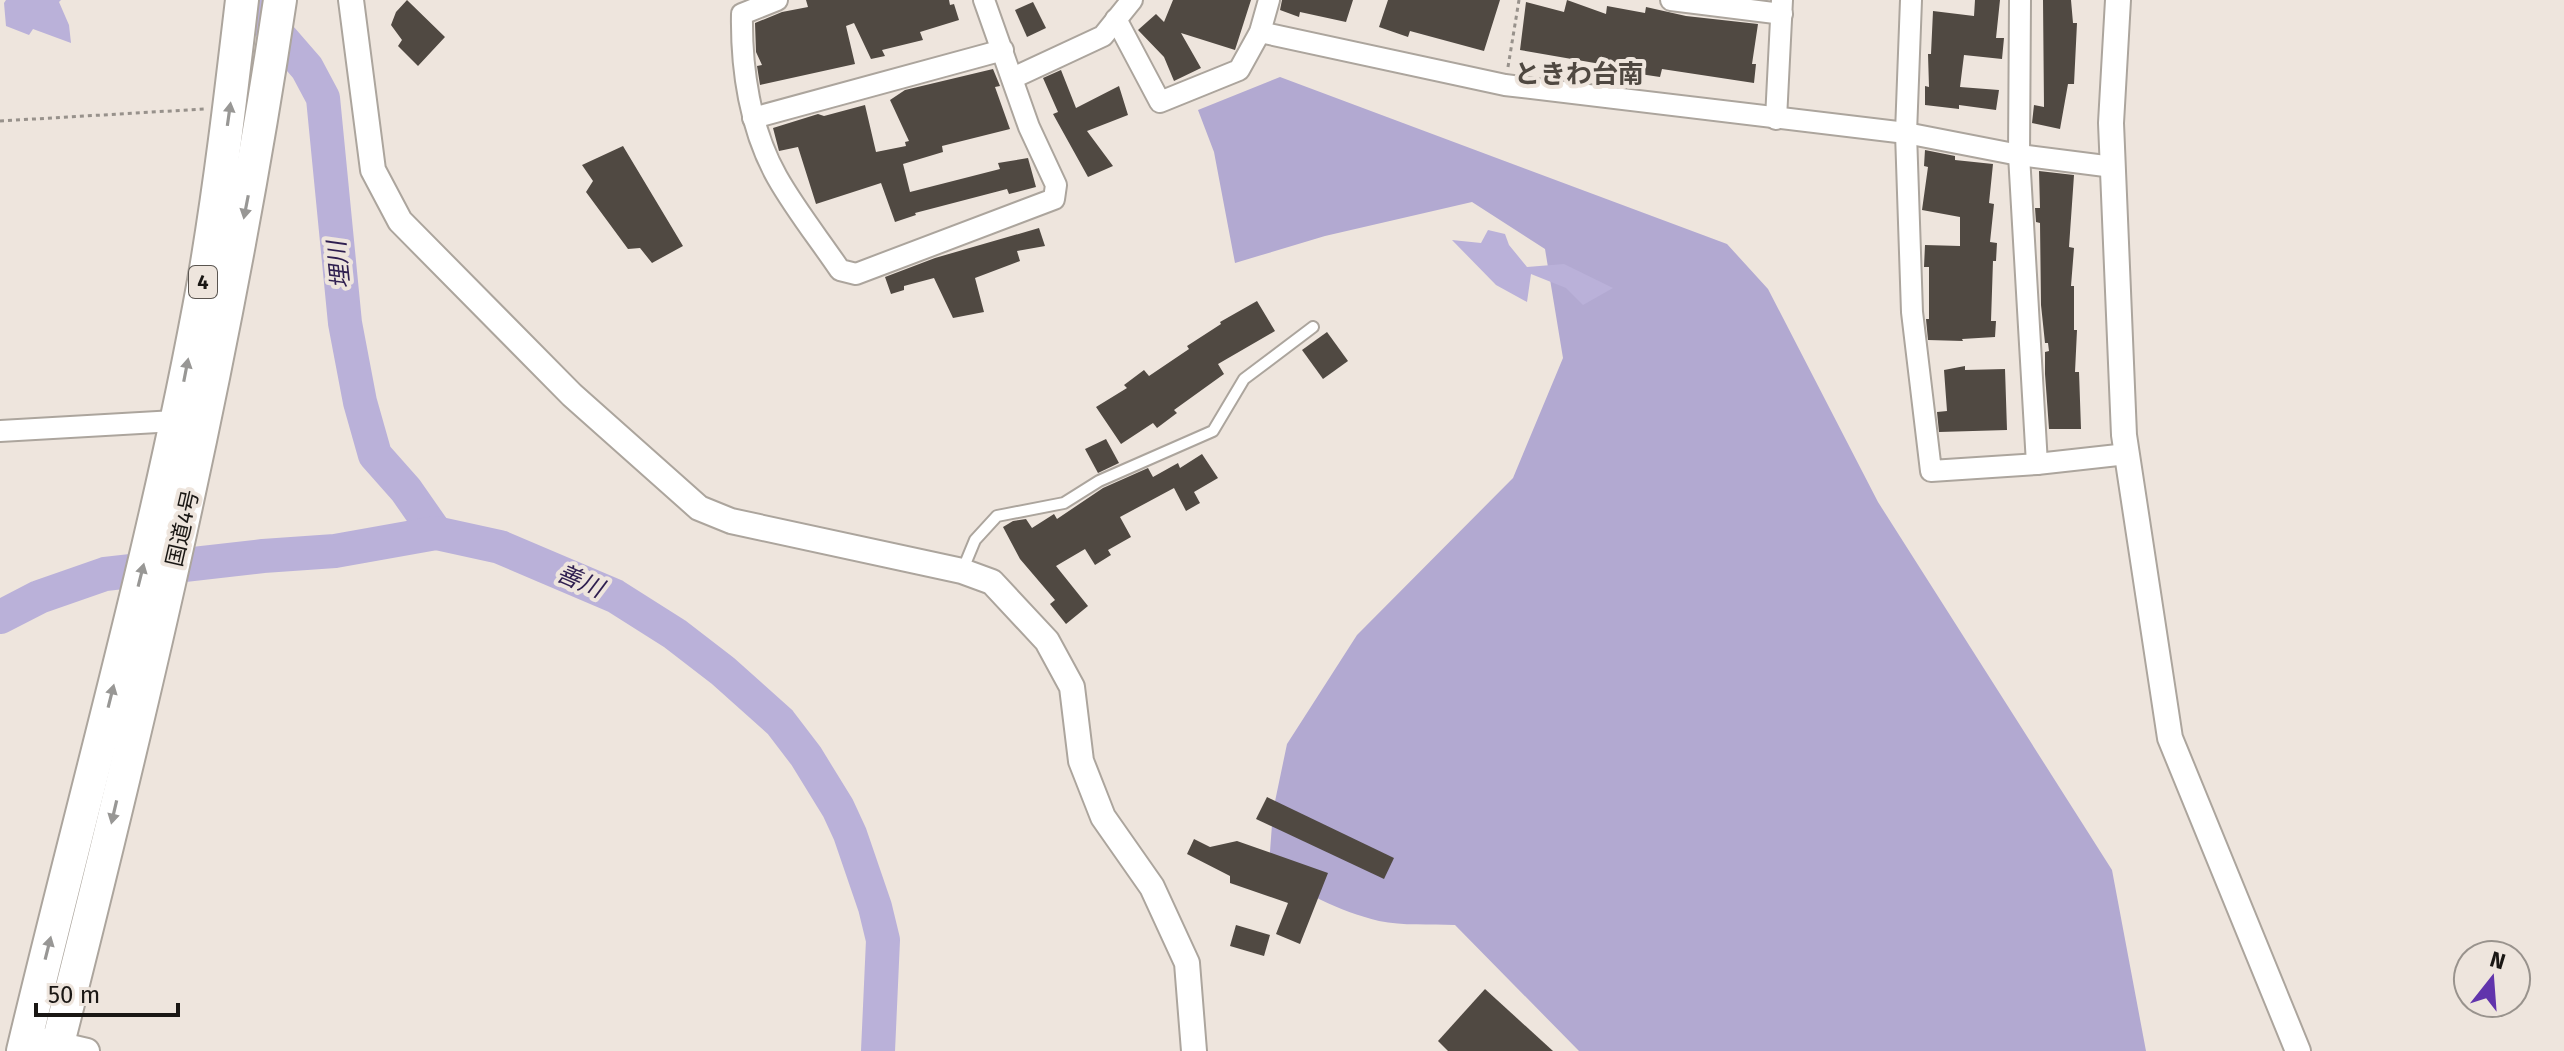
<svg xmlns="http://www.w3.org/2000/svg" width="2564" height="1051" viewBox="0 0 2564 1051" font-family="'Fira Sans','Noto Sans JP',sans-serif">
<rect width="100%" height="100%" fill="#eee5dd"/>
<path fill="#b2a9d1" d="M1280,77L1727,244L1768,289L1878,502L2112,870L2146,1051H1579L1455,925C1430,924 1403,926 1379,921C1338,911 1301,893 1269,865L1273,811L1287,744L1357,635L1513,478L1563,358L1545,249L1472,202L1325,236L1235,263L1214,152L1198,110Z"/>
<g fill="#bab1d9">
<path d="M6,0H61L59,2L69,25L71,43L33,29L29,35L6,26L4,3Z"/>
<path d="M1488,230L1505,234L1509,245L1527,267L1564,264L1613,288L1583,305L1566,288L1531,274L1527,302L1496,285L1452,240L1481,243Z"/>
</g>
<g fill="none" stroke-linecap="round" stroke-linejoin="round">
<g stroke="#bab1d9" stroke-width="34">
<path d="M248,0L307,68L323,98L345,323L360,402L375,455L406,490L436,533"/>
<path d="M0,617L39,597L105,574L263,556L335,551L436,533L500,547L615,596L675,634L723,671L780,722L806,756L838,808L850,834L875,907L883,940L878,1051"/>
</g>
</g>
<g fill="#504942">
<path d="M407,0L445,37L418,66L398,46L402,40L391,25L396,12Z"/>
<path d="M806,0H949L950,5L954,4L959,20L920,32L923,40L882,50L885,56L871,59L854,23L846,26L855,64L760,85L757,66L762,65L756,52L755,23L782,12L808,7Z"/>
<path d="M1173,0H1251L1235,50L1181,33L1201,68L1174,81L1164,57L1138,30L1156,14L1164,22Z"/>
<path d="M1282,0H1353L1346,22L1300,12L1299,17L1280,10Z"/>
<path d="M1388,0H1500L1484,51L1410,31L1408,37L1379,27Z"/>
<path d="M1567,0L1606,14L1607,6L1645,13L1646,7L1686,16L1758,24L1752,64H1756L1754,83L1662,69L1660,77L1640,74L1641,71L1520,50L1526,2L1564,12Z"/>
<path d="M1975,0H2000L1996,38H2004L2002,59L1964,55L1960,87L1999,90L1996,110L1959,105V109L1925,105V86L1929,87L1928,54H1931L1933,11L1974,16Z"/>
<path d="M2043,0H2071L2073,23H2077L2074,84H2068L2060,129L2032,123L2034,105L2044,107Z"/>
<path d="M1033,2L1046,28L1027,37L1015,10Z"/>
<path d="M993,69L1000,86L995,87L1010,129L942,146L943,152L903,164L910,192L1000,169L998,163L1028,158L1036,187L1009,194L1007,189L915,213L916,215L895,222L881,183L816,204L798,147L779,151L773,128L818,114L824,116L865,105L876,152L906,146L905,142L909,141L890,100L905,90Z"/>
<path d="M1061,70L1076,108L1119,86L1128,115L1087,131L1113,166L1088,177L1053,114L1058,112L1043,78Z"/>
<path d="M623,146L683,246L652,263L640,248L628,249L586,192L593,181L582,165Z"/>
<path d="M1925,150L1955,156V160L1993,164L1989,203L1994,204L1990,242L1997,243L1996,261H1993L1991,321H1996L1995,337L1962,339L1963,341L1928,340L1926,319H1929V267H1924L1925,245L1960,246V217L1922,210L1928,167L1924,166Z"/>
<path d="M2039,171L2074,175L2069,247L2074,248L2071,286H2074V330H2077L2075,372H2079L2081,429H2049L2045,374V352L2049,351L2048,343H2045L2041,305L2040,223L2036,222L2035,208H2040Z"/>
<path d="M1039,228L1045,246L1017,251L1020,261L975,278L984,312L953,318L934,278L904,286V290L891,294L885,277L935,258Z"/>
<path d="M1257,301L1275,331L1218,364L1224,374L1174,410L1177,413L1157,428L1153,423L1121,444L1096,407L1127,388L1124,385L1144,370L1149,376L1189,349L1187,346L1221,324L1220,322Z"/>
<path d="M1327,332L1348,361L1323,379L1302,350Z"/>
<path d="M1965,366V370L2005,369L2007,430L1939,432L1937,412L1947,411L1944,370Z"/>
<path d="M1106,439L1119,463L1098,473L1085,449Z"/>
<path d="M1202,454L1218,478L1194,492L1200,503L1186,511L1174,488L1120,517L1131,537L1108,550L1111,555L1095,565L1085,549L1056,566L1088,606L1066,624L1050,604L1055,600L1020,559L1003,527L1013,521L1026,519L1032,528L1054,514L1057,519L1103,488L1148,468L1153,477L1178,463L1180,468Z"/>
<path d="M1267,797L1394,858L1384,879L1256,819Z"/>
<path d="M1194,839L1210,847L1237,841L1328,873L1300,944L1276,934L1288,903L1230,883V876L1187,854Z"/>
<path d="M1236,925L1270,935L1264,956L1230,946Z"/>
<path d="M1485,989L1553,1051H1448L1438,1041Z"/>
</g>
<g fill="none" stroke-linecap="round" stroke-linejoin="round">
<defs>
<path id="service" d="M963,569L975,540L997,516L1064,503L1099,481L1213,431L1244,379L1313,327"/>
<g id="minor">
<path d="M777,0L742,14C741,69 750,129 777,177C795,209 819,239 840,270L856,274L1054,199L1056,185L1029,127L984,0"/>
<path d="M1671,0L1782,14"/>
<path d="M1911,0L1906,133L1912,312L1931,471L2037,464L2127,454"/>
<path d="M2020,0L2019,155L2037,464"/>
<path d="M1116,19L1160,102L1239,70L1260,32L1269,0"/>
<path d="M1260,32L1505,85L1906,133L2019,155L2113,167"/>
<path d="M1013,78L1103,36L1132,0"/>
<path d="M753,118L1003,50"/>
<path d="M1776,119L1782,0"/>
<path d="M0,431L175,421"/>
</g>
<g id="tertiary">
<path d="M351,0L373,170L400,221L572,395L699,508L731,521L962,571L992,582L1047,641L1072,687L1081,761L1103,817L1152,887L1187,963L1194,1051"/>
<path d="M2118,0L2111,123L2124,435L2170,738L2298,1051"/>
<path d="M44,1041L87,1051"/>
</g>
<g id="trunk">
<path d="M23,1051C84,795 157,541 204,281C220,188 231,94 242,0"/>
<path d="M56,1051C144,704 227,355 280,0"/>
</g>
</defs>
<use href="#service" stroke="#aca59d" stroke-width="14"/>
<use href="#minor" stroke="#aca59d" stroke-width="24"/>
<use href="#tertiary" stroke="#aca59d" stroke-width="28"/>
<use href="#trunk" stroke="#aca59d" stroke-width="36"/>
<g stroke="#97918b" stroke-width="3" stroke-dasharray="4 4" stroke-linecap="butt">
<path d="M1508,67L1519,0"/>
<path d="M0,121L204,109"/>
</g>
<use href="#service" stroke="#fff" stroke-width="10"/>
<use href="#minor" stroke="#fff" stroke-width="20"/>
<use href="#tertiary" stroke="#fff" stroke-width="24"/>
<use href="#trunk" stroke="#fff" stroke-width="32"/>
</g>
<defs><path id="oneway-solid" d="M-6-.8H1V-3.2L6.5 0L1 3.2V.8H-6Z" transform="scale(2)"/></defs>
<g fill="#989795">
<use href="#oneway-solid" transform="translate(229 114) rotate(-82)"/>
<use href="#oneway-solid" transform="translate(246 207) rotate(101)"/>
<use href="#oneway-solid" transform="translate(186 370) rotate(-79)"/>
<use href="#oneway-solid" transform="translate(141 575) rotate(-76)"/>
<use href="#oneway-solid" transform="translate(111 696) rotate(-76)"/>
<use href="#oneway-solid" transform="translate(114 812) rotate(103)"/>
<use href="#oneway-solid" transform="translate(48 948) rotate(-76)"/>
</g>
<g text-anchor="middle" stroke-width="8" stroke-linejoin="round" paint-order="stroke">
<rect fill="#eee5dd" stroke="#5a5550" stroke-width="2" x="189" y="266" width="28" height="32" rx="6"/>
<g font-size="20" font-weight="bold" fill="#1a1714">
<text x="203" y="289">4</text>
</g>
<g font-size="22" fill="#1a1714" stroke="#eee5dd">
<text transform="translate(182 528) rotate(-77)" y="8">国道4号</text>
</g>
<g font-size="24" font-style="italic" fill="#2e1e4f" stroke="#eee5dd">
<text transform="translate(339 265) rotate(-96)" y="8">埋川</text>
<text transform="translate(580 581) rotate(23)" y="8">善川</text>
</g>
<g font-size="26" font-weight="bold" fill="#4f4841" stroke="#eee5dd">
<text x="1579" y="83">ときわ台南</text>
</g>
</g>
<g transform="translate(2492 979) rotate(17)"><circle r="38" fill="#eee5dd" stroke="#99938d" stroke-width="2"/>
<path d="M0-6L14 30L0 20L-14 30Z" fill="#6134ac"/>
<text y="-12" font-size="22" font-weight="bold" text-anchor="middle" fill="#1a1714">N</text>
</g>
<path d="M36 1003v12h142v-12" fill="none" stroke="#1a1714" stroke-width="4"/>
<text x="48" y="1003" font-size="24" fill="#1a1714" stroke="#eee5dd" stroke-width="6" paint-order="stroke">50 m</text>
</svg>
